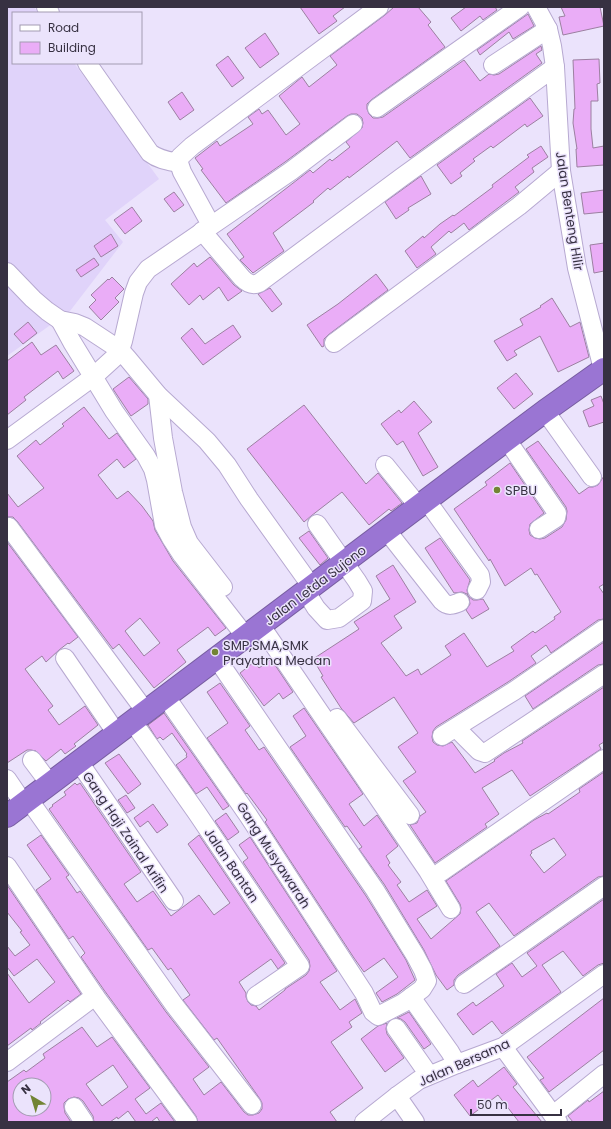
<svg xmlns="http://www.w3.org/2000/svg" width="611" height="1129" viewBox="0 0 611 1129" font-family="Poppins,sans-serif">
<rect width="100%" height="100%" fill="#ebe3fc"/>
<path fill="#e0d3fa" d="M7,7H34L38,13H13V63H74L159,179L105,220L123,242L70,311L7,356Z"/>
<g fill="#eaadf7" stroke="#9c80a1" fill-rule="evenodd">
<path d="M300,7H345L333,16L337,21L319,34Z"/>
<path d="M394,7H418L431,22L428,25L445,47L371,100L367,104V109L369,114L373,118H378L383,117L464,60L480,81L489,74L494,75L499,74L541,46L542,50L536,54L542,63L410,158L397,141L349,178L348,176L330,190L328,188L313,201L314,202L273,233L284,251L253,273L240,260L244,257L227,234L310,170L313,173L330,159L332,161L350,147L346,142L362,128L363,123L362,118L357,114H351L347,116L285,162L226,203L201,170L203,169L195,158L217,141L220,146L253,124L248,117L259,109L262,114L268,110L286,135L300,124L279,96L302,77L309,87L337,65L330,56L385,15Z"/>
<path d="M466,7H495L497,10L483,20L480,16L461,31L451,18Z"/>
<path d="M561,7H600L604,26L563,35L559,17L565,16Z"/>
<path d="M528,14L534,26L513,39L509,32L480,55L477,50Z"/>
<path d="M265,33L279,54L260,68L245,48Z"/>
<path d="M228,56L244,78L232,87L216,65Z"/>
<path d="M599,59L600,83L597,84L598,101H591V129L593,148L604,146V165L577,167L576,149H577L573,123L574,109H575L573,60Z"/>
<path d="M182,92L194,110L180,120L168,102Z"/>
<path d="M530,98L543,116L527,127L525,124L493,148L491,146L473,159L475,161L460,173L462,176L451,184L437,165Z"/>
<path d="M541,146L548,157L532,168L534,172L515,187L519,192L469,230L464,223L451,233L449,231L431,247L436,254L417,268L405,251L423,236L424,238L440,224L453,215L454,216L493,187L492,185L529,157L527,155Z"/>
<path d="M421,176L431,194L408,208L409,210L396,219L385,202Z"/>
<path d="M604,190V212L584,214L581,193Z"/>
<path d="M174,192L184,205L174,212L164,199Z"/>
<path d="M132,207L142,221L125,234L114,220Z"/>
<path d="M111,234L118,246L101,257L94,246Z"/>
<path d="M604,243V271L594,273L590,245Z"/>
<path d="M210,257L234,285L242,291L228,301L219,287L203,300L200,295L189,305L171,284L194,263L197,267Z"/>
<path d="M94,258L99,265L81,277L76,270Z"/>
<path d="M376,274L388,290L328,335L324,339V346L322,347L307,325L338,304Z"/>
<path d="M112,277L124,289L115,298L119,302L101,320L89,307L96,300L91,295L108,279L109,280Z"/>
<path d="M270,288L282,304L272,312L258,294Z"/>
<path d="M552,298L570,327L580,322L589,357L558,372L540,336L514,351L517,355L507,361L494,341L523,325L520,319L541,307L540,306Z"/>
<path d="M28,322L37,333L23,344L14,334Z"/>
<path d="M233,325L241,337L203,365L181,338L192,328L205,344Z"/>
<path d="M32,342L41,355L56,345L74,371L63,379L58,371L24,397L26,400L7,415V361Z"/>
<path d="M516,373L533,394L514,409L497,388Z"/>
<path d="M129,377L148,399V404L131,416L113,389Z"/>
<path d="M601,396L604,404V422L589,427L583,411L594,406L591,400Z"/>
<path d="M414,401L432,422L418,433L438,467L423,476L403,441L397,445L381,424L399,410L401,413Z"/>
<path d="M304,405L366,484L378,473L402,503L391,511L389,509L369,525L342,492L311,516L304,522L247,449Z"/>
<path d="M84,407L109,439L117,433L136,459L124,468L117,459L98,475L117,499L128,491L142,506L153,521L155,530L173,561L226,628L215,636L208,627L177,650L186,662L154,688L119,644L113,649L17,521L13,517H7V493L18,507L44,488L17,456L36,440L40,445L64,426L62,424ZM140,618L160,643L144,656L125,631Z"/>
<path d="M538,441L579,494L589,487H593L598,485L604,476V584L599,587L604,594V619L598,620L551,653L546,645L531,656L536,663L508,682L436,727L433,731L432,737L433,742L437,745L443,746L452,742L475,773L495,761L494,760L504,753L523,743L522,741L604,687V742L599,745L601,749L530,796L512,770L482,788L499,814L485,824L487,827L435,863L410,825L417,823L420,816L426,812L403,781L416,772L398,747L418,733L394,697L354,723L341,708L321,677L323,676L313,659L359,629L354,622L390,599L376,576L393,565L416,602L394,616L402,628L381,643L406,676L418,669L421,675L451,655L445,646L464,633L487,667L514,651L511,647L533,631L535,633L555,619L554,617L561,612L537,574L535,575L531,568L505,586L490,559L489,561L454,509L487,485L485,482L510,463L544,513L530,524L529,530L530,535L535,538L540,539L545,538L562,527L566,520L567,511L566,507L526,449Z"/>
<path d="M309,531L328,558L320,565L299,538Z"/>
<path d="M440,538L470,580L467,590L468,596L473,600H477L483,599L489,609L472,619L466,610L470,604L469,598L467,594L462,592L454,593L425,548Z"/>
<path d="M7,542L78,637L69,644L68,643L59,650L46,662L42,656L25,669L53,706L48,710L59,725L85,706L98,725L74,744L76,746L65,754L61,749L46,761L36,751L31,750H27L7,763Z"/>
<path d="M604,642V664L598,665L533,709L525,696Z"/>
<path d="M271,659L293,692L283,699L279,693L264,706L240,673L254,662L259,668Z"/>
<path d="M220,683L250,726L245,730L259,750L264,747L366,896L406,960L415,980L397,994L382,1002L376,993L398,977L384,958L364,972L354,958L265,822L267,820L247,793L246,794L207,738L228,723L207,692Z"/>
<path d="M304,708L363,794L349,804L364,826L377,815L398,846L386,856L390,863L388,865L401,882L397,885L409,902L427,890L437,906L417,919L431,939L460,914L461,908L460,904L446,881L534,820L547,813L548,814L580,792L579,789L604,772V876L598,877L514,936L489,903L476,912L500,946L458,975L454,980V985L447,990L436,975L424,950L384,884L359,849L362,847L347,826L345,827L290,747L306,736L293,716ZM554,838L566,855L544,873L530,855L532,853L531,851Z"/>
<path d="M164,713L229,806L223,810L207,787L196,794L176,765L187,757L186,755L187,754L172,733L163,740L160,737L157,739L148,725Z"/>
<path d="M119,754L141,784L128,794L105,763Z"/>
<path d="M75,783L77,785L80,783L141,872L124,884L137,902L153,891L171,916L199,895L214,915L230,903L188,844L199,835L285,963L278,969L271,959L239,982L246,993V997L248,1002L251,1005L256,1006L259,1010L285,990V989L306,975L309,971L310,966L309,960L243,862L248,858L239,845L250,837L337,971L320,982L340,1010L355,999L362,1013L349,1022L352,1027L331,1042L363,1088L330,1112L337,1122H198L196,1116L104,990L81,957L85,953L73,936L69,939L36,890L51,879L27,845L41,835L69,875L66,877L77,893L80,891L166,1012L209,1067L193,1079L204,1095L221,1082L244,1112L248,1115H253L259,1113L262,1109V1103L260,1099L217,1038L214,1040L183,1000L190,995L171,968L168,970L152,948L148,950L49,809L53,806L52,805L66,795L64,792Z"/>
<path d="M126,795L135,808L127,813L118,800Z"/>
<path d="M153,804L168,825L157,833L148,821L140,827L134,818Z"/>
<path d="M226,813L239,832L228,840L215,821Z"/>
<path d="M7,885L81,994L70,1002L68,1000L40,1022L41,1023L32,1030L31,1028L7,1046V973L29,1003L55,982L37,959L14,976L7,967V946L15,956L30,945L20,932L22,931L7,912Z"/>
<path d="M604,899V963L598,965L583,976L563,951L542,965L561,992L502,1034L492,1021L473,1035L457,1014L473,1002L476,1006L504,986L496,974L512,963L522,977L537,966L527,953Z"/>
<path d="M604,998V1050L549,1092L540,1080L544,1078L527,1057Z"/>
<path d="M409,1012L431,1044L424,1049L405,1022L401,1019L397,1018Z"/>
<path d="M387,1023L386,1029L387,1034L404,1058L385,1072L361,1039L378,1026Z"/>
<path d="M82,1027L97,1047L112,1037L150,1088L135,1099L146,1114L161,1103L175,1122H160L157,1117L151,1122H136L128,1111L118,1119L117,1117L110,1122H94L93,1116L83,1101L79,1098L74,1097L68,1099L64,1103V1107L65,1113L71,1122H7V1082L24,1070L26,1072L45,1058L43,1054ZM113,1065L128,1087L102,1106L86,1084ZM20,1085H44V1109H20Z"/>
<path d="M504,1067L517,1084L513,1087L542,1122H519L498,1095L470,1116L454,1095L473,1080L478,1087Z"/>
<path d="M604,1091V1122H573L568,1116L588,1100L589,1102Z"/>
</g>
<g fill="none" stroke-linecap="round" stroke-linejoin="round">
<defs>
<g id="minor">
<path d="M46,7L50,13"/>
<path d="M536,7L548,29L552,46L555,67L561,171L577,268L604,373"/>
<path d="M87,63L150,153C159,160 169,161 179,163"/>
<path d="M493,65L548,29"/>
<path d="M377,108L520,7"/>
<path d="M211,225L182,172L179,163L180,157L192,146L379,7"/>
<path d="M202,231L242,278C247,283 252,286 259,283L402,177L555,67"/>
<path d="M7,272L33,299L47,311L60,320L75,323L85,327L120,350L128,359L158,395L207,441L227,465L249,499L312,587"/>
<path d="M60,320L72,342L114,411L146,456L153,469L156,480L164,525L171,538L182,555L246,637"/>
<path d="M334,343L519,206L561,171"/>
<path d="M158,395L163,438L173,492L182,527L189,543L223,587"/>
<path d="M545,411L592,477"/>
<path d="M7,440L93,377L115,357L120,350L123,341L134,293L138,282L148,269L291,171L353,124"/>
<path d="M507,440L557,513L556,518L539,529"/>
<path d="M385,465L419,507"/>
<path d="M427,501L480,575L481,582L477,590"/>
<path d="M9,527L146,712"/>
<path d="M387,531L442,601C448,607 453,605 460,602"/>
<path d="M306,592L316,608L327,620L339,618L362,601L363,591L357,581L317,524"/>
<path d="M261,626L428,871L451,909"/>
<path d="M65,658L117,734"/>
<path d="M166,697L248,815L364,993L373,1012L378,1016L403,1003L422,989L427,981L423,970L415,955L375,890L217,659"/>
<path d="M337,718L410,815"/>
<path d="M133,722L197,813L300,966L256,996"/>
<path d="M456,728L479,751L485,753L604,674"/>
<path d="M442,736L514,691L604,629"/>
<path d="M32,760L50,784"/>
<path d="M79,762L174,901"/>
<path d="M7,779L24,804"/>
<path d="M29,800L175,1006L252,1105"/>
<path d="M7,866L95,996L188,1122"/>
<path d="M441,872L604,759"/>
<path d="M464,984L604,886"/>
<path d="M411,997L450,1052L457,1064"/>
<path d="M396,1028L429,1075"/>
<path d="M503,1047L558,1122"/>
<path d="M7,1062L95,996"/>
<path d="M397,1096L415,1122"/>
<path d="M74,1107L84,1122"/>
<path d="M553,1115L604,1074"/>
<path d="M364,1122L397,1096L419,1080L457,1064L503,1047L604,974"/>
</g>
<path id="highway" d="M7,816L545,411L604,369"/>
</defs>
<use href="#minor" stroke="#b7a9d1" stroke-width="20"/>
<use href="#highway" stroke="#775da0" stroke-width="24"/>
<use href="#minor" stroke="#fff" stroke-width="18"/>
<use href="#highway" stroke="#9a75d3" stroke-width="22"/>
</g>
<g fill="#728434" stroke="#ebe3fc" stroke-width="1.5">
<circle cx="497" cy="490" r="4"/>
<circle cx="215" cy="652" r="4"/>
</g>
<g text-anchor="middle" stroke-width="3" stroke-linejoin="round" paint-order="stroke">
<g font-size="13" fill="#373142" stroke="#ebe3fc">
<text transform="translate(570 211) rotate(81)" y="5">Jalan Benteng Hilir</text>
<text transform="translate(315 585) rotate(-37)" y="5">Jalan Letda Sujono</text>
<text transform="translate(126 832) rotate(56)" y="5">Gang Haji Zainal Arifin</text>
<text transform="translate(274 855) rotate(57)" y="5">Gang Musyawarah</text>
<text transform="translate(232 865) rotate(56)" y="5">Jalan Bantan</text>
<text transform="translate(464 1062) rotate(-24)" y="5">Jalan Bersama</text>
</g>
<g font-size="13" fill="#373142" stroke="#ebe3fc" text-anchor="start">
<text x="505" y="495">SPBU</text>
<text x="223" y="650">SMP,SMA,SMK<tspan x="223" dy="15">Prayatna Medan</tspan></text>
</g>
</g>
<rect width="611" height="1129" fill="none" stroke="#373142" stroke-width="16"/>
<rect x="12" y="12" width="130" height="52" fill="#ebe3fc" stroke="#a39cb2"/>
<rect x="20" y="25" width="20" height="6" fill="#ffffff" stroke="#a39cb2"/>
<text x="48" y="32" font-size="12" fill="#373142">Road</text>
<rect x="20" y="42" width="20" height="12" fill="#eaadf7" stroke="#a39cb2"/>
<text x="48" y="52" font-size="12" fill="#373142">Building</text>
<g transform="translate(32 1097) rotate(322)"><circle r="19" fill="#ebe3fc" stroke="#a39cb2"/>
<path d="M0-3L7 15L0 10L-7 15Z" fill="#728434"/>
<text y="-6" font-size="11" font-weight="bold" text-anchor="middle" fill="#373142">N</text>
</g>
<path d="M471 1109v6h90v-6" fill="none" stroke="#373142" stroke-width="2"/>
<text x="477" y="1109" font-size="12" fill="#373142" stroke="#ebe3fc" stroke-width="3" paint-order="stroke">50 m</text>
</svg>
